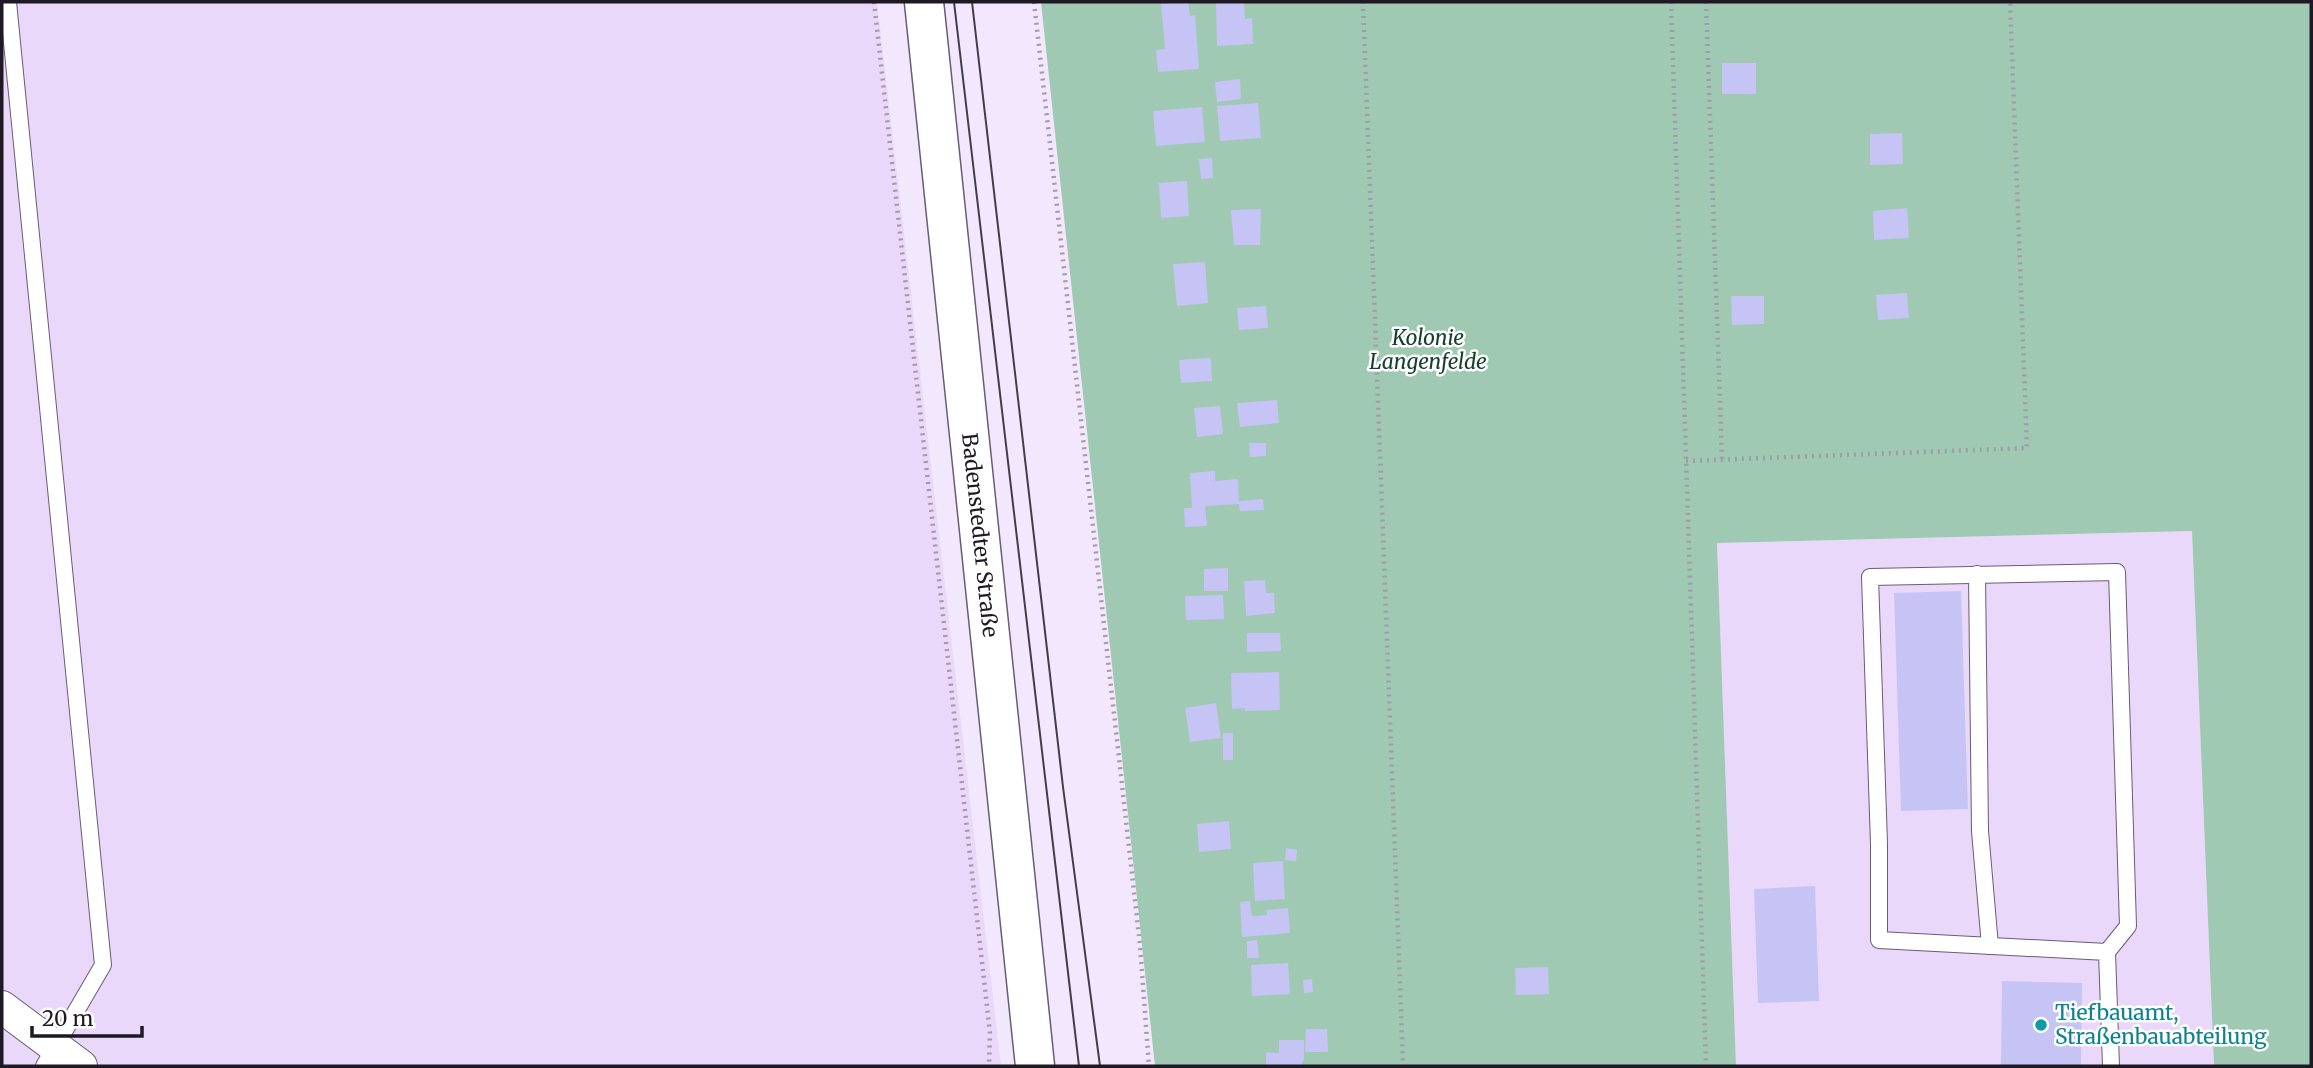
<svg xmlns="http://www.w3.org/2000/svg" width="2313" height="1068" viewBox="0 0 2313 1068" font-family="Merriweather,serif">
<rect width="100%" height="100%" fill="#f2e7fd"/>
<g fill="#ead8fb">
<path d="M2,2H877L1001,1066H2Z"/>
<path d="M2192,531L2214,1066H1736L1717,543Z"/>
</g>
<path fill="#9fc9b3" d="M1041,2H2311V1066H2214L2192,531L1717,543L1736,1066H1155Z"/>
<g fill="#c5c4f5">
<path d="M1188,2L1190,16L1195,15L1199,69L1158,72L1156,50L1165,49L1161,4Z"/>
<path d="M1244,2L1245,19L1252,18L1253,44L1217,46L1216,3Z"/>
<rect x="1722" y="63" width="34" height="31"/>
<path d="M1240,79L1241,99L1217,102L1215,82Z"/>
<path d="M1258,103L1261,138L1220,141L1217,106Z"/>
<path d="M1202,107L1205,142L1156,146L1153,111Z"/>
<path d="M1902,133L1903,164L1870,165V134Z"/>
<path d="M1212,158L1213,178L1201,179L1199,159Z"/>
<path d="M1187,181L1189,216L1161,218L1159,183Z"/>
<path d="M1907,208L1909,238L1874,240L1873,211Z"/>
<path d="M1261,209L1260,245H1234L1231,210Z"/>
<path d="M1205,262L1208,303L1177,306L1173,264Z"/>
<path d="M1907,293L1909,318L1878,320L1876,295Z"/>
<path d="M1731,296H1764V324L1732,325Z"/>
<path d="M1266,306L1268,328L1239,330L1237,308Z"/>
<path d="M1211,358L1212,381L1181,383L1179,360Z"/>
<path d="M1277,400L1279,423L1240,427L1237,403Z"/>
<path d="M1220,406L1223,434L1197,437L1194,408Z"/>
<path d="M1249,443H1266V456L1250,457Z"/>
<path d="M1215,471V481L1238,479L1239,501L1263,499L1264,510L1240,511L1239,504L1205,506L1207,526L1185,527L1184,508H1192L1190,473Z"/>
<path d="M1228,568V591H1204V569Z"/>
<path d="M1265,580L1266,593H1274L1275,613L1246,616L1244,581Z"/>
<path d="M1961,591L1968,809L1901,811L1894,593Z"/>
<path d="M1223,595L1224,619L1186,620L1185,596Z"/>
<path d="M1247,633H1280L1281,651L1247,652Z"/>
<path d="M1279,672L1280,710L1245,711V708L1232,709L1231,673Z"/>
<path d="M1216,703L1221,738L1190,742L1185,708Z"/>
<rect x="1223" y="733" width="10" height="27"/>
<path d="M1229,821L1231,849L1199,852L1197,824Z"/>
<path d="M1286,848L1297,850L1296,861L1285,860Z"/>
<path d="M1283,861L1285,899L1255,901L1253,863Z"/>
<path d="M1815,886L1819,1001L1758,1003L1754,889Z"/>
<path d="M1250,901L1252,916L1267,915L1266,910L1288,908L1290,933L1242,937L1240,902Z"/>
<path d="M1257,940L1259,958H1247V941Z"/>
<path d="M1288,963L1290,994L1252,996L1251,965Z"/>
<path d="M1548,967L1549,994L1516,995L1515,968Z"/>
<path d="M1312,979L1313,992L1304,993L1303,980Z"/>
<path d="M2002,981L2082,983L2081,1066H2001Z"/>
<path d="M1306,1029H1327L1328,1052H1305Z"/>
<path d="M1279,1040H1304V1059L1301,1066H1266V1052L1279,1053Z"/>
</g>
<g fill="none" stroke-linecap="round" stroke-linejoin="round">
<defs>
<g id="service">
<path d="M8,2L103,965L44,1066"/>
<path d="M1977,574L1980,831L1990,946"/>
<path d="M2107,952L1879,940V844L1870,577L2117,572L2128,926L2107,952L2111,1066"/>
</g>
<path id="minor" d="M2,1007L81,1066"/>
<g id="tertiary">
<path id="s1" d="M924,2L1035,1066"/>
</g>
</defs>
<use href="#service" stroke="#695c75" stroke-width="18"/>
<use href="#minor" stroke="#695c75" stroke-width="34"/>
<use href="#tertiary" stroke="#695c75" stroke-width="41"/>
<g stroke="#a399ab" stroke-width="4.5" stroke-dasharray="2 5" stroke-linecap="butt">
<path d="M874,2L990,1033L989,1066"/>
<path d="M1034,2L1140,945L1149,1066"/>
<path d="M1363,2L1403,1066"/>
<path d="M1671,2L1706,1066"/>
<path d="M1706,2L1722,460"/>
<path d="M1686,461L2027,448L2010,2"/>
</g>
<use href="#service" stroke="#fff" stroke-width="16"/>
<use href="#minor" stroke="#fff" stroke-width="32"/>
<use href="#tertiary" stroke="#fff" stroke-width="38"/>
<g stroke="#433d49" stroke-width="2">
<path d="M954,2L1079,1066"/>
<path d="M972,2L1063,787L1100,1066"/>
</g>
</g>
<circle fill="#0f9aa8" stroke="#fff" stroke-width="2.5" cx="2041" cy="1025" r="7"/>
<g text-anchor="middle" stroke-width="5" stroke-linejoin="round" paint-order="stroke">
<g font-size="21" font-style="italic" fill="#14402d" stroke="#fff">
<text x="1428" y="345">Kolonie<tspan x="1428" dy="24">Langenfelde</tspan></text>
</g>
<g font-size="21" fill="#1f1923" stroke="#fff">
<text dy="7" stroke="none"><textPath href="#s1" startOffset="536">Badenstedter Straße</textPath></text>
</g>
<g font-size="21" fill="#0d838f" stroke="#fff" text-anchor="start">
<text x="2055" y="1020">Tiefbauamt,<tspan x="2055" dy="24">Straßenbauabteilung</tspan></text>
</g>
</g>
<rect width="2313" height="1068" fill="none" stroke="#1f1923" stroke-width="7"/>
<path d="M32 1026v10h110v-10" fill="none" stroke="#1f1923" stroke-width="3.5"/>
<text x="42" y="1026" font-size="21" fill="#1f1923" stroke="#ffffff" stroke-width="5" paint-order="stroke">20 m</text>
</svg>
